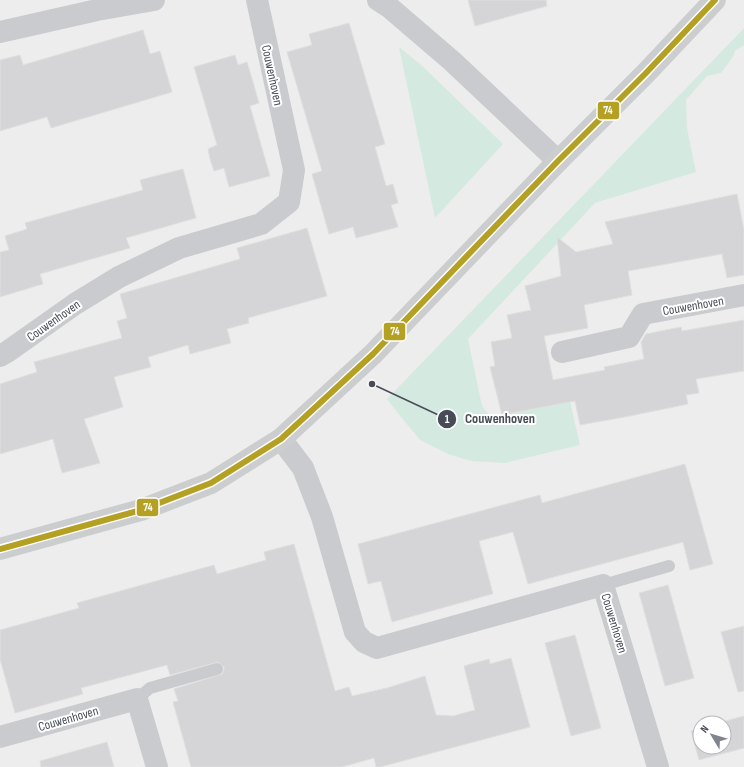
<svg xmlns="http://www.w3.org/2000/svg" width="744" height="767" viewBox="0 0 744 767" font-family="'Sofia Sans Condensed',sans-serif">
<rect width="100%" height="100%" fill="#eeeded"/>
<g fill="#d4eae0">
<path d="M744,28V45L735,51L733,57L721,73L707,76L686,100L687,128L696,172L595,203L468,339L482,406L490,416L570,401L580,445L505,463L471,461L448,454L420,440L401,417L387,399Z"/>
<path d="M399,47L420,64L503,144L435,218Z"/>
</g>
<g fill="#d5d5d7" stroke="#dfdfe0">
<path d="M468,0H546L547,6L475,26Z"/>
<path d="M349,23L385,144L375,147L386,186L393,184L398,203L391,205L398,227L356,238L353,227L329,234L312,174L322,171L287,52L312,45L309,34Z"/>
<path d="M143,30L150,54L160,51L172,92L51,128L47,117L0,131V60L20,55L23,65Z"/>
<path d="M235,55L238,65L247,62L253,82L259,103L250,106L270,176L229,187L224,168L214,171L210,159L208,149L217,145L194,67Z"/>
<path d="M183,169L196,218L126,238L130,248L40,274L43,284L0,297V252L9,250L5,236L27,229L25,223L143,190L140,180Z"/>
<path d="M737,194L744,230V275L727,278L722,254L628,271L632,295L584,305L588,328L544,336L553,380L605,370L604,367L644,359L641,342L646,334L681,327L682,331L744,320V371L696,379L699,393L686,395L688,404L630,416L580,425L575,401L502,415L490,367L495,366L491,342L512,338L507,315L531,310L525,286L561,276L557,237L576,252L613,244L605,222Z"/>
<path d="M307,228L327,296L248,318L249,323L227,329L231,343L190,354L188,345L148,357L151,367L114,377L123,407L84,419L100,463L62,473L53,439L0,454V384L37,372L34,362L122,338L117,321L127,318L120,294L240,259L237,248Z"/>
<path d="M685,464L713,564L690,570L683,542L528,584L513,532L479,541L493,594H492L392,622L381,581L368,584L358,544L540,495L542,503Z"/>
<path d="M294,544L335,691L349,687L352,696L387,688L425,676L436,715L453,716L475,710L464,666L489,659L490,664L511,658L530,727L380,767H376L374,758L342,767H191L173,702L178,701L174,689L222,674L224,670V667L218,662L170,675L167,665L81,688L83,694L15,713L0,659V630L79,608L77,603L214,565L217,574L266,560L264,552Z"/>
<path d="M668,585L694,678L665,686L639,593Z"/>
<path d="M744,626V691L738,692L721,632Z"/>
<path d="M575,635L601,728L571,736L545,643Z"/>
<path d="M744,716V748L699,760L691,731L700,728V747H724V723H718Z"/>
<path d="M107,742L114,767H41L40,761Z"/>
</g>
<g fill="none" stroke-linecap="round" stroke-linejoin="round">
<g stroke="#cacbce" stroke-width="12">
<path d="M603,585L669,566"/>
<path d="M137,699L150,688L217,669"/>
</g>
<g stroke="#cacbce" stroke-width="22">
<path d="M378,0L389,7L452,61L558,161"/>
<path d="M0,32L97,10L154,0"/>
<path d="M562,352L629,337L643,314L744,295"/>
<path d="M0,356L7,352L75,304L119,277L179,248L261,224L289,202L294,170L257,0"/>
<path d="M281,439L303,468L322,517L355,632L364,642L377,648L603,585L658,767"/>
<path d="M0,737L137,699L157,767"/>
</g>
<path stroke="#cbcdcf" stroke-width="22" d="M0,549L141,510L211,483L281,439L373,354L558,161L645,74L715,0"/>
<defs>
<path id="bus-1" d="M0,549L141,510L211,483L281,439L373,354L558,161L645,74L715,0"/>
</defs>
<use href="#bus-1" stroke="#fff" stroke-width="9"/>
<use href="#bus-1" stroke="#b4a123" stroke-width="6"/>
</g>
<g text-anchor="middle" stroke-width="4" stroke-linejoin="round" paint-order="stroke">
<g font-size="13" fill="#474c57" stroke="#fff">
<text transform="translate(273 75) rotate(78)" y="5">Couwenhoven</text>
<text transform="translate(693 305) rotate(-10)" y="5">Couwenhoven</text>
<text transform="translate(53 320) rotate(-35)" y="5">Couwenhoven</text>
<text transform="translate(615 623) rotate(73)" y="5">Couwenhoven</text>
<text transform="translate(68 718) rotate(-16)" y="5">Couwenhoven</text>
</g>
</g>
<path fill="none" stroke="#474c57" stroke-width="1.5" d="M372 384L447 419"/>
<g fill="#474c57" stroke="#fff" stroke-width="1.5">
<circle cx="372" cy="384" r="4"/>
<circle cx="447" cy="419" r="10"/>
</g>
<g font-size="12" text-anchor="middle" font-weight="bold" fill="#fff">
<text x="447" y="423">1</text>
</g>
<g font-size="14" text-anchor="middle" font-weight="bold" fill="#474c57" stroke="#fff" stroke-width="4" stroke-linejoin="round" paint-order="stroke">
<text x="500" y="423">Couwenhoven</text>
</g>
<g stroke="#fff" stroke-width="1.5">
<rect x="597" y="101" width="23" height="19" rx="4" fill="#b4a123"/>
<rect x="383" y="322" width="23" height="19" rx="4" fill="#b4a123"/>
<rect x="136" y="498" width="23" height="19" rx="4" fill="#b4a123"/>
</g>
<g font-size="11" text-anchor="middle" font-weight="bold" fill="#fff">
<text x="608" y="114">74</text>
<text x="395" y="335">74</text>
<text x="148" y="511">74</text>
</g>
<g transform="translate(712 735) rotate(308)"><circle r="19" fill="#ffffff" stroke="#b5b7bc"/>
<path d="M0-3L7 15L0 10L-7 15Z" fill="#81848c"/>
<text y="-6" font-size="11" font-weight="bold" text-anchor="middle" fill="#474c57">N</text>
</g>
</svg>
